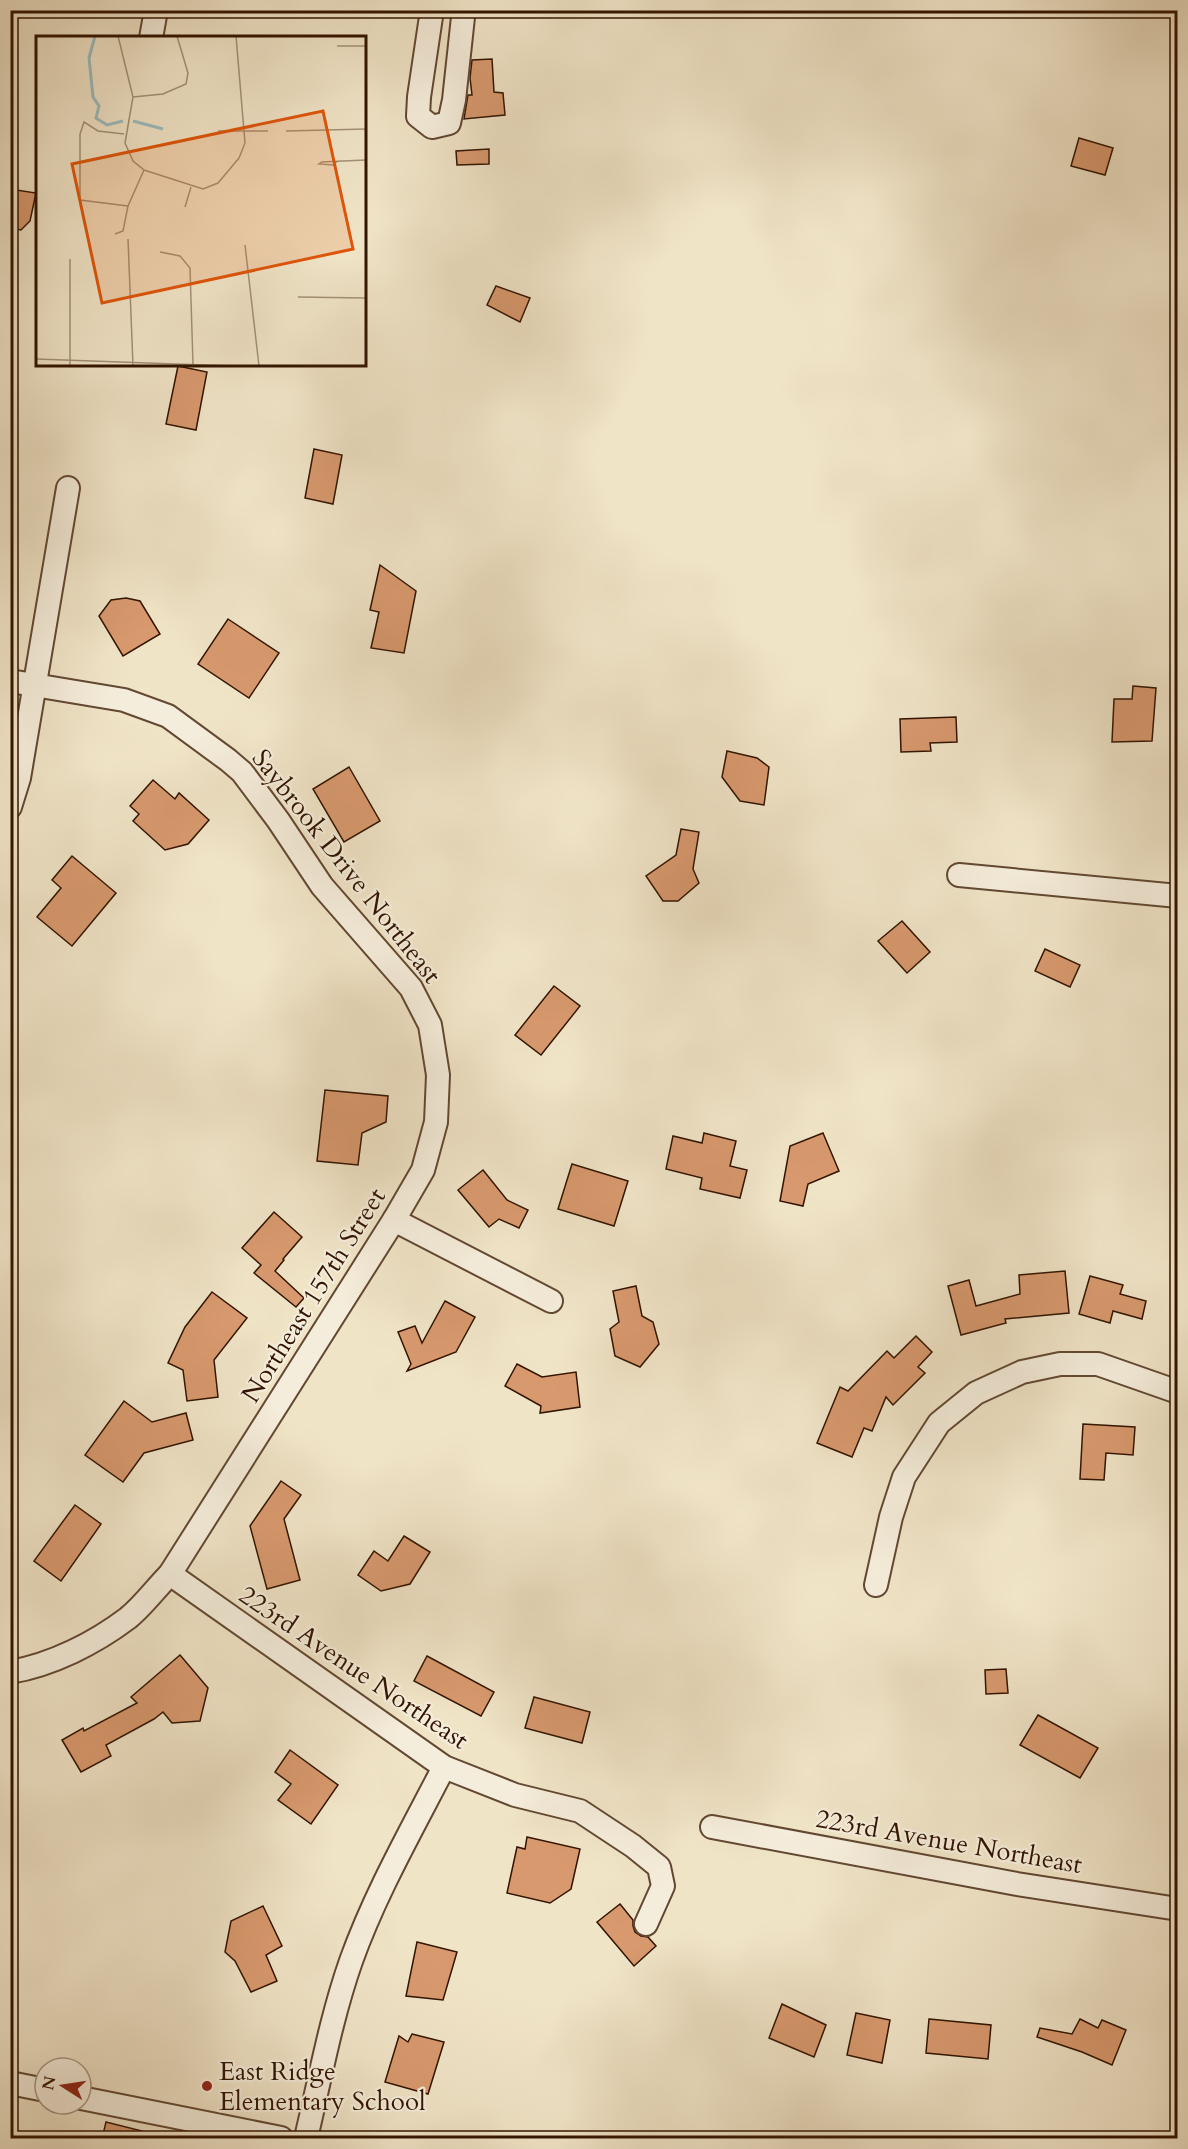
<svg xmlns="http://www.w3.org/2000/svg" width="1188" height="2149" viewBox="0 0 1188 2149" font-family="Cardo,serif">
<rect width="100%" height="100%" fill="#f0e4c7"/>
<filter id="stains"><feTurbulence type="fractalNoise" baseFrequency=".00333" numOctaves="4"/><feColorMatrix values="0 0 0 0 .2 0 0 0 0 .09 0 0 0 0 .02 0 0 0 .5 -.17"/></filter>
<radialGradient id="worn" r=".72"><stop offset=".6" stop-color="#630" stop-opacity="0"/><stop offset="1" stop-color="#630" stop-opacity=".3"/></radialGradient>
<g fill="#d8996e" stroke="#321400" stroke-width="1.5">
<path d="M492,59L494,92L503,93L505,115L464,119L468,95H472L470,78L472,60Z"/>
<path d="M1079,138L1113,148L1105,175L1071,166Z"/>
<path d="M489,149V164L457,165L456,151Z"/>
<path d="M10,189L36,193L30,221L21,230L10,228Z"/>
<path d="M496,286L530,298L520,322L487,305Z"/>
<path d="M178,366L207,372L196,430L166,424Z"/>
<path d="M314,449L342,455L333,504L305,498Z"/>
<path d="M380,565L416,591L404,653L371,648L379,612L370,610Z"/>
<path d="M126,598L140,601L160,634L123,656L99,616L111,600Z"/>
<path d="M228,619L279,653L249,698L198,664Z"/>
<path d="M1133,686L1156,688L1152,741L1112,742L1114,699H1132Z"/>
<path d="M956,717L957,742L930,743L931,751L901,752L900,719Z"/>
<path d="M727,751L757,758L769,767L764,805L740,801L722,777Z"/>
<path d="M349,767L380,821L344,842L313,789Z"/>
<path d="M153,780L175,799L179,793L209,820L188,844L165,850L133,821L139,814L130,806Z"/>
<path d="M681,829L699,832L693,869L699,883L678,901H663L646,876L676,855Z"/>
<path d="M72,856L116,893L72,946L37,917L61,888L52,880Z"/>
<path d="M902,921L930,952L907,973L878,941Z"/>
<path d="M1045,949L1080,965L1070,987L1035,971Z"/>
<path d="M554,986L580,1006L541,1055L515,1035Z"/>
<path d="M325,1090L388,1096L386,1122L362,1133L358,1165L317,1161Z"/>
<path d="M704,1133L736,1141L730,1166L747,1170L740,1198L700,1189L702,1178L666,1169L673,1136L702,1143Z"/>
<path d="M823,1133L839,1171L808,1184L803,1206L780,1201L790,1146Z"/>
<path d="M572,1164L628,1181L614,1226L558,1209Z"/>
<path d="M483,1170L507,1200L528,1210L519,1228L499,1219L489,1227L458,1190Z"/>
<path d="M274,1212L302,1237L283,1259L284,1260L275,1271L304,1298L296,1307L254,1273L261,1265L242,1248Z"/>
<path d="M1065,1271L1069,1313L1005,1319L1006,1323L961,1335L948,1286L969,1280L976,1306L1020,1294L1019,1275Z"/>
<path d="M1090,1276L1123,1285L1120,1294L1146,1301L1142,1319L1113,1311L1110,1323L1079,1314Z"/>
<path d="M636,1286L642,1316L653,1322L659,1344L640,1367L615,1356L610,1329L619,1322L613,1291Z"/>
<path d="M212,1292L247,1318L214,1360L218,1397L187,1401L183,1370L168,1363L185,1327Z"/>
<path d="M445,1301L475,1317L456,1352L407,1371L411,1364L398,1332L415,1326L422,1343Z"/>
<path d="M916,1336L932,1352L918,1367L925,1373L893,1405L886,1397L872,1431L864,1428L852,1457L817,1443L840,1387L848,1391L887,1351L894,1358Z"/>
<path d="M517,1364L542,1377L576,1372L580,1407L540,1413L541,1406L505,1386Z"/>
<path d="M124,1401L152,1422L186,1413L193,1440L144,1453L123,1482L85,1455Z"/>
<path d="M1083,1424L1135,1427L1133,1455L1106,1453L1104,1480L1080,1479Z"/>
<path d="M281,1481L301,1495L284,1519L300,1580L267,1589L250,1526Z"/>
<path d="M75,1505L101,1524L61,1581L34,1561Z"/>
<path d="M404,1536L430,1552L410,1584L381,1591L358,1575L374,1551L388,1561Z"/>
<path d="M180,1655L208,1688L200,1721L172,1723L163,1712L154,1719L106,1745L111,1756L81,1772L62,1740L83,1728L84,1731L137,1703L131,1697Z"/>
<path d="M427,1656L494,1692L481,1716L414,1681Z"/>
<path d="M1006,1669L1008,1693L986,1694L985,1670Z"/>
<path d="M534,1697L590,1712L582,1743L525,1728Z"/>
<path d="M1038,1715L1098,1748L1080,1778L1020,1745Z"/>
<path d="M290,1750L338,1785L311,1824L278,1800L291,1784L275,1772Z"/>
<path d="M527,1837L580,1849L571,1889L550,1903L507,1893L517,1847L525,1849Z"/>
<path d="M620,1904L633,1920V1926L635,1932L641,1936L648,1937L656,1946L634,1966L597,1922Z"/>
<path d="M263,1906L282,1946L266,1955L277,1981L251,1992L235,1961L225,1952L231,1921Z"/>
<path d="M417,1942L457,1952L443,2000L406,1996Z"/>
<path d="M782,2004L826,2025L814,2057L769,2038Z"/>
<path d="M856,2013L890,2020L882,2063L847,2055Z"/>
<path d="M929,2019L991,2025L988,2059L926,2053Z"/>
<path d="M1080,2019L1098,2028L1102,2020L1126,2030L1112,2065L1082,2052L1037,2037L1040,2028L1072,2034Z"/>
<path d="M412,2034L444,2042L428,2094L385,2082L399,2036L408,2042Z"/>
<path d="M106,2122L150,2133V2139H102Z"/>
</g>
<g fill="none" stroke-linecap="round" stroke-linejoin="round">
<defs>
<g id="street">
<path d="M432,10L419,97L418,116L432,127L449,123L454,100L463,17L460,10"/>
<path d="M151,38L156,10"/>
<path d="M10,681L124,700L168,716L228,760L242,772L278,820L322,886L411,988L430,1025L438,1075L436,1122L423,1170L394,1220L170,1574"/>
<path d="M10,807L19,778L68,488"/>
<path d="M959,875L1178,896"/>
<path d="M394,1220L551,1301"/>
<path d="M876,1585L891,1517L904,1477L939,1423L976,1393L1022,1372L1060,1364H1098L1178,1392"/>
<path d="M10,1672C52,1665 95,1643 128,1618C143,1606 156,1588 170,1574L444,1767L515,1795L580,1811L633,1846L659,1867L663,1886L646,1924"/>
<path d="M712,1827L1017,1884L1178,1909"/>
<path d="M10,2083L45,2090"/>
<path d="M81,2098L281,2138"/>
<path d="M306,2138C320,2079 331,2018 351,1961C375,1894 411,1831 444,1767"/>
</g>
</defs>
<use href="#street" stroke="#624832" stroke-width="26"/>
<use href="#street" stroke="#f5eddb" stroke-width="22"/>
</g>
<circle fill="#8f2418" stroke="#f5eddb" stroke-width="2" cx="207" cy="2086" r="6"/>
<g text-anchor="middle" stroke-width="4.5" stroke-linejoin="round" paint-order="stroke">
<g font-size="26" fill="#321400" stroke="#f5eddb">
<text transform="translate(347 866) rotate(52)" y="9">Saybrook Drive Northeast</text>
<text transform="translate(313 1295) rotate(-58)" y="9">Northeast 157th Street</text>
<text transform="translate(354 1667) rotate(34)" y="9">223rd Avenue Northeast</text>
<text transform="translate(949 1841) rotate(10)" y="9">223rd Avenue Northeast</text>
</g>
<g font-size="26" fill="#321400" stroke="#f5eddb" text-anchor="start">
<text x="219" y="2080">East Ridge<tspan x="219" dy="30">Elementary School</tspan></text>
</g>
</g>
<g transform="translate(36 36)">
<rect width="330" height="330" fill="#f0e4c7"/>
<path fill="none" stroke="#9dbcbe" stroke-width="3" d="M59,0L53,22L57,61L63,70L60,82L71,89L87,85M97,85L127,93"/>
<path fill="none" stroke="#a49177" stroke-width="1.5" d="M301,10H330M97,61L127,58L150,48L152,37L141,0M182,95H232M250,95L330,93M88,98L62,95L48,86L44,98V164L92,170M302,125L297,129L283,128L286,126L307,125L330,124M108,134L167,153L182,147L203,122L209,107L200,0M149,171L155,151M79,198L87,195L92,170L108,134L97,125L89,107L97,61L82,0M92,203L97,330M209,209L223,330M124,216L144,220L154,232L157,328M262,261L330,262M0,323L196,330M34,330V223"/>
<path fill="#df560b" fill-opacity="0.15" stroke="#df560b" stroke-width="3" d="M287,75L317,213L66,267L36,128Z"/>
<rect width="330" height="330" fill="none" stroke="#321400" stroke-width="3"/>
</g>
<rect width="1188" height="2149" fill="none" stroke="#f0e4c7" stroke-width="36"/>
<rect x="12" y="12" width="1164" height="2125" fill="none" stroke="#321400" stroke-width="3"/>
<rect x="18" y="18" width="1152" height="2113" fill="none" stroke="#321400" stroke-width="1.5"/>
<g transform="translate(63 2086) rotate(282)"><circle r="28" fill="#f5eddb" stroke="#a79683" stroke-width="1.5"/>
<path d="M0-4.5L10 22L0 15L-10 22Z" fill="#8f2418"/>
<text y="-9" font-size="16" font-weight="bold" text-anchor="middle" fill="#321400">N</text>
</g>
<rect width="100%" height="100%" filter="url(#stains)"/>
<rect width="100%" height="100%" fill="url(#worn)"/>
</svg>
